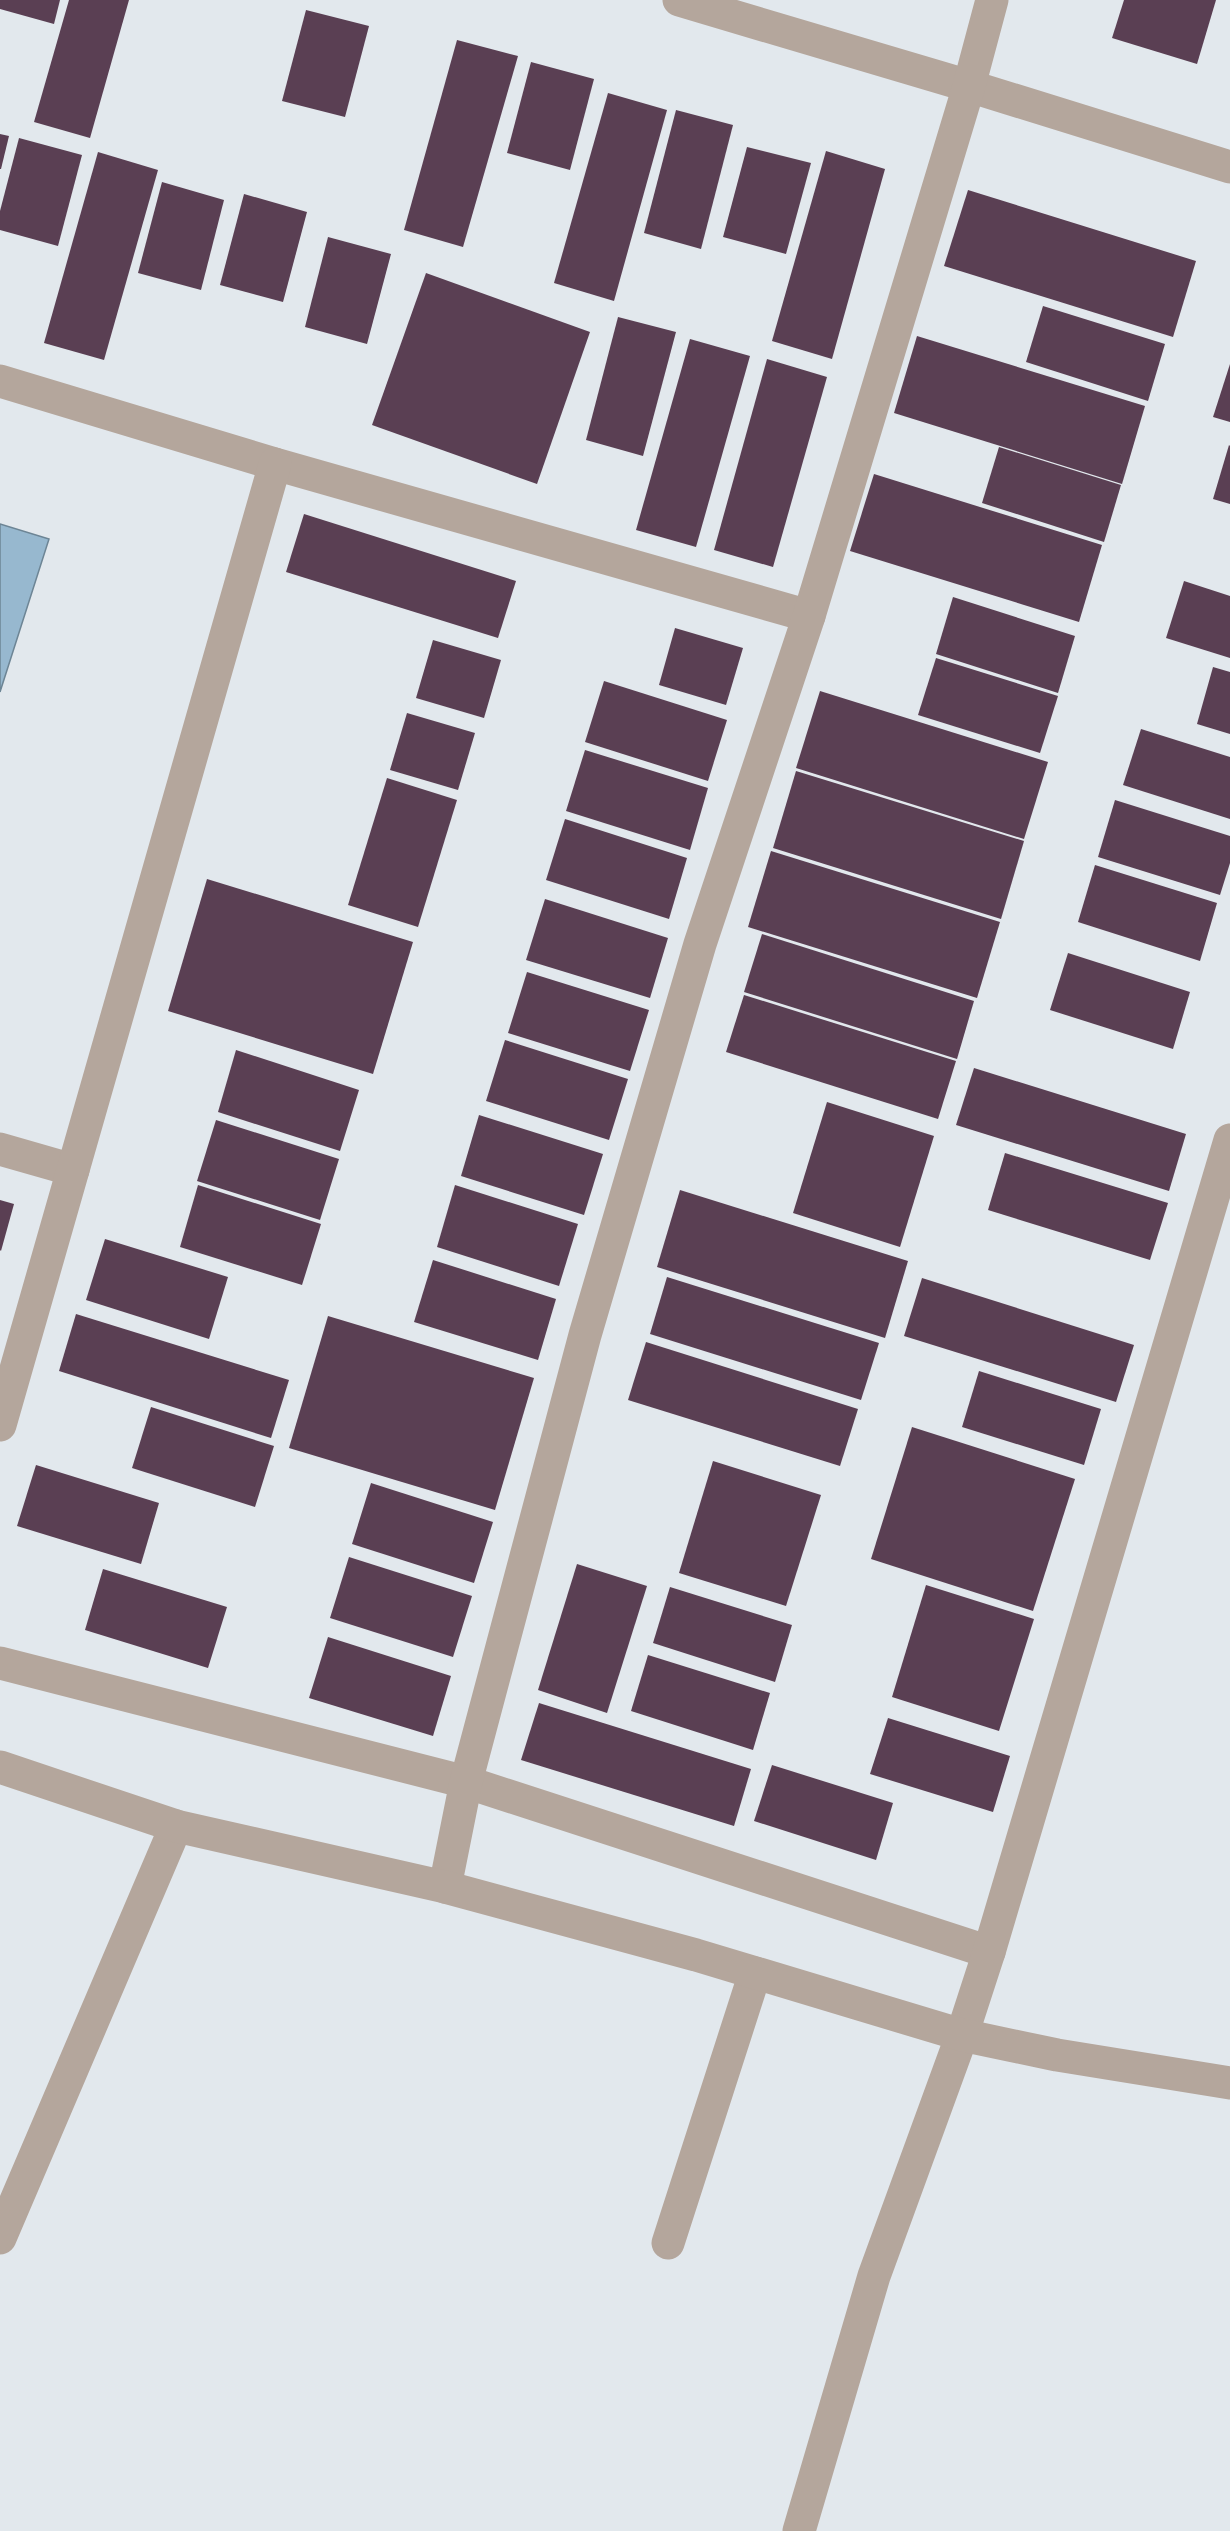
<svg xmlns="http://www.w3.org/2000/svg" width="1230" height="2531" viewBox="0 0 1230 2531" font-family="Georgia,serif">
<rect width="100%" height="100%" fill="#e2e8ed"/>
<path fill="#97b8cf" stroke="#6d8595" stroke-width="1.5" d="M0,524L49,539L0,692Z"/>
<g fill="#5a3f53">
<path d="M0,0H60L54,24L0,9Z"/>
<path d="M69,0H129L90,138L34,122Z"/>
<path d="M1124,0H1216L1197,64L1112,38Z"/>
<path d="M306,10L369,26L345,117L282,101Z"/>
<path d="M457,40L518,56L463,247L404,230Z"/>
<path d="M531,62L594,79L570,170L507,153Z"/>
<path d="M608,93L667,110L614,301L554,283Z"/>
<path d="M676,110L733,125L701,249L644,233Z"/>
<path d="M0,134L9,136L1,169H0Z"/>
<path d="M19,138L82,155L58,246L0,230V211Z"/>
<path d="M747,147L811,163L786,254L723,237Z"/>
<path d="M826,151L885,169L832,359L772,341Z"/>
<path d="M98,152L158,170L104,360L44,343Z"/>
<path d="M162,182L224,200L201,290L138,273Z"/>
<path d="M968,190L1196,261L1173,337L944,266Z"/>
<path d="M244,194L307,212L283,302L220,285Z"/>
<path d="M328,237L391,254L367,344L305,327Z"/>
<path d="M426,273L590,332L537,484L372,425Z"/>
<path d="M1043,306L1165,344L1148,401L1026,362Z"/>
<path d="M618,317L676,332L643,456L586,440Z"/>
<path d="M917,336L1145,406L1122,484L894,413Z"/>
<path d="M690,339L750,356L696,547L636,530Z"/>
<path d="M767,359L827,377L773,567L714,550Z"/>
<path d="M1230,364V422L1213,417Z"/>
<path d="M1229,445L1230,446V504L1213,499Z"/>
<path d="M999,447L1121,485L1104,542L982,503Z"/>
<path d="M874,474L1102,545L1079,622L850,551Z"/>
<path d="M304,514L516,581L498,638L286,572Z"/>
<path d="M1184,581L1230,596V658L1166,638Z"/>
<path d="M953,597L1075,636L1058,693L936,654Z"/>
<path d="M675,628L743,648L726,705L659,685Z"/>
<path d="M433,640L501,660L484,718L416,698Z"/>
<path d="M936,658L1058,696L1040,753L918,715Z"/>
<path d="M1213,667L1230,672V734L1197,724Z"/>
<path d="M604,681L727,720L708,781L585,742Z"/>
<path d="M820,691L1048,762L1024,839L796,768Z"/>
<path d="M407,713L475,733L458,790L390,770Z"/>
<path d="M1141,729L1230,757V819L1123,785Z"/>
<path d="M585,750L708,788L690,850L566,811Z"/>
<path d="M796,771L1024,841L1001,919L773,848Z"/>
<path d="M387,778L457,800L418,927L348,905Z"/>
<path d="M1115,800L1230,836V863L1220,895L1098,857Z"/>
<path d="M565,819L687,858L669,919L546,880Z"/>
<path d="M771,851L1000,922L977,998L748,927Z"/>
<path d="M1095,865L1217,903L1200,961L1078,922Z"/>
<path d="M207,879L413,942L373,1074L168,1011Z"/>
<path d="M545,899L668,938L650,998L526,960Z"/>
<path d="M762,934L974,1001L957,1059L744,992Z"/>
<path d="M1068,953L1190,992L1173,1049L1050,1010Z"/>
<path d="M527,972L649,1010L630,1071L508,1033Z"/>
<path d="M744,995L956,1061L938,1119L726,1052Z"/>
<path d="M505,1040L628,1079L609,1140L486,1101Z"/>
<path d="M236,1050L359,1090L340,1151L218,1112Z"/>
<path d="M974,1068L1186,1134L1169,1191L956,1125Z"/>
<path d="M827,1102L934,1136L900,1247L793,1213Z"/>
<path d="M479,1115L603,1154L584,1215L461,1176Z"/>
<path d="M216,1120L339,1159L320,1220L197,1181Z"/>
<path d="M1005,1153L1168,1203L1150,1260L988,1210Z"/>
<path d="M198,1185L321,1224L302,1285L180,1247Z"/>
<path d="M455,1185L578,1224L559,1286L437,1247Z"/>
<path d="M680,1190L908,1261L885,1338L657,1267Z"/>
<path d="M0,1200L14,1204L1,1251L0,1250Z"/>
<path d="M105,1239L228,1277L209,1339L86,1300Z"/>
<path d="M433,1260L556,1299L538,1360L414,1322Z"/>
<path d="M667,1277L879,1343L861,1400L650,1334Z"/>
<path d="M922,1278L1134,1345L1116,1402L904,1336Z"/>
<path d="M76,1314L289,1380L271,1438L59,1371Z"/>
<path d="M328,1316L534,1378L495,1510L289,1448Z"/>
<path d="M646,1342L858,1409L840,1466L628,1400Z"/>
<path d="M979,1371L1101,1409L1084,1465L962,1427Z"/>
<path d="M151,1407L274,1446L255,1507L132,1468Z"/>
<path d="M912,1427L1075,1479L1033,1611L871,1559Z"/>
<path d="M713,1461L821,1495L786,1606L679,1573Z"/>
<path d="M36,1465L159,1503L141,1564L17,1526Z"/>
<path d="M371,1483L493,1522L474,1583L352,1544Z"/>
<path d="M349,1557L472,1596L453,1657L330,1618Z"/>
<path d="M577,1564L647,1586L607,1713L538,1690Z"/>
<path d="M103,1569L227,1607L208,1668L85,1630Z"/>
<path d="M926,1585L1034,1619L999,1731L892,1697Z"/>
<path d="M670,1587L792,1625L775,1682L653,1643Z"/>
<path d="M328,1637L451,1676L433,1736L309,1698Z"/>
<path d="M648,1655L770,1693L753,1750L631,1711Z"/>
<path d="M539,1703L751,1769L734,1826L521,1760Z"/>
<path d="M888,1718L1010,1756L993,1812L870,1774Z"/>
<path d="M772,1765L893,1803L876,1860L754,1821Z"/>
</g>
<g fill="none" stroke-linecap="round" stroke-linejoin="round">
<g stroke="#b4a69c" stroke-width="33">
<path d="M679,0L969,86L1230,167"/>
<path d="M0,381L275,464L809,616"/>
<path d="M0,1149L73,1170"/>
<path d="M0,1425L275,464"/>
<path d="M0,1663L466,1782L989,1952"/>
<path d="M445,1887L466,1782L585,1335L700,944L809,616L969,86L992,0"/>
<path d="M0,2238L176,1826"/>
<path d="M668,2243L755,1973"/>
<path d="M799,2531L874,2276L962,2035L989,1952L1230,1140"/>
</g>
<path stroke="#b4a69c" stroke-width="33" d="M0,1767L176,1826L445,1887L696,1955L962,2035L1057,2055L1230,2083"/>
</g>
</svg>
